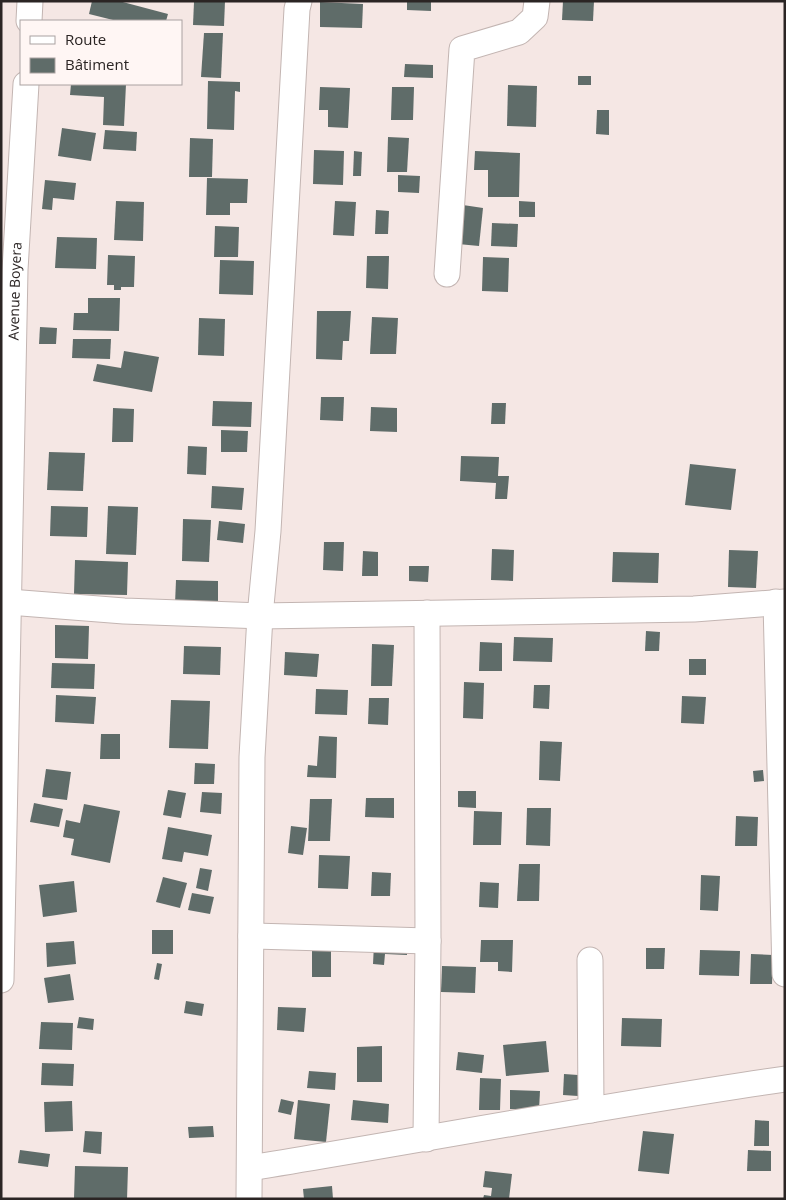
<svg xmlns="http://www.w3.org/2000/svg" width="786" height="1200" viewBox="0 0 786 1200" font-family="'Open Sans',sans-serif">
<rect width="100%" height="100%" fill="#f5e7e4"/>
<g fill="#5f6c69">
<path d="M92,1H119L168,14L166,21H117L89,14Z"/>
<path d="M214,1H225L224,26L193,25L194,2Z"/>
<path d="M407,1H431V11L407,10Z"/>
<path d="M563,1H594L593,21L562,20Z"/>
<path d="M320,2L363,4L362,28L320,27Z"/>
<path d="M204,33H223L221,78L201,77Z"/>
<path d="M405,64L433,65V78L404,77Z"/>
<rect x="578" y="76" width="13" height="9"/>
<path d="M208,81L240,82V92L235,91L234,130L207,129Z"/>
<path d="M71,84H126L124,126L103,125L104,97L70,95Z"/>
<path d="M508,85L537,86L536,127L507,126Z"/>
<path d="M320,87L350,88L348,128L328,127V110H319Z"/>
<path d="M392,87H414L413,120H391Z"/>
<path d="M597,110H609V135L596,134Z"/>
<path d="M62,128L96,133L91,161L58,156Z"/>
<path d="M105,130L137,132L136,151L103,149Z"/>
<path d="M388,137L409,138L407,172H387Z"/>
<path d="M190,138L213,139L212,177H189Z"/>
<path d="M314,150L344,151L343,185L313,184Z"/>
<path d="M354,151L362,152L361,176H353Z"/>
<path d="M475,151L520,153L519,197H488V170H474Z"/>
<path d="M398,175L420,176L419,193L398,192Z"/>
<path d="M207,178L248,179L247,203H230V215H206Z"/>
<path d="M45,180L76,183L74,200L53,198L52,210L42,209Z"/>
<path d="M116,201L144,202L143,241L114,240Z"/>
<path d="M335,201L356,202L354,236L333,235Z"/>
<path d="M519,201L535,202V217H519Z"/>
<path d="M463,205L483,208L479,246L458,244Z"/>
<path d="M376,210L389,211L388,234H375Z"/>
<path d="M492,223L518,224L517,247L491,246Z"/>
<path d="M215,226L239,227L238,257H214Z"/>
<path d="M57,237L97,238L96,269L55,268Z"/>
<path d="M108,255L135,256L134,287H121V290H114V285H107Z"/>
<path d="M367,256H389L388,289L366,288Z"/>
<path d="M483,257L509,258L508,292L482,291Z"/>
<path d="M220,260L254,261L253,295L219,294Z"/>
<path d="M88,298H120L119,331L73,330L74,313H88Z"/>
<path d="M317,311H351L349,341H343L342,360L316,359Z"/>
<path d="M372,317L398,318L396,354H370Z"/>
<path d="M199,318L225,319L224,356L198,355Z"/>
<path d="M40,327L57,328L56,344H39Z"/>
<path d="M73,339H111L110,359L72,358Z"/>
<path d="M124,351L159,357L152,392L93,381L97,364L121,368Z"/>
<path d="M321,397H344L343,421L320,420Z"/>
<path d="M213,401L252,402L251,427L212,426Z"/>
<path d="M492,403H506L505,424H491Z"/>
<path d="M371,407L397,408V432L370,431Z"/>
<path d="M113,408L134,409L133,442H112Z"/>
<path d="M221,430L248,431L247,452H221Z"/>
<path d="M188,446L207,447L206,475L187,474Z"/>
<path d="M49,452L85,453L83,491L47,490Z"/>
<path d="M461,456L499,457L498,476H509L507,499H495L496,483L460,481Z"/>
<path d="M690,464L736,469L731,510L685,505Z"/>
<path d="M212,486L244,488L242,510L211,508Z"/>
<path d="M51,506L88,507L87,537L50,536Z"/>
<path d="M108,506L138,507L136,555L106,554Z"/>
<path d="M183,519L211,520L209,562L182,561Z"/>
<path d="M219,521L245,524L243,543L217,540Z"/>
<path d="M324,542H344L343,571L323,570Z"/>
<path d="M492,549L514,550L513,581L491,580Z"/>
<path d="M729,550L758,551L756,588L728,587Z"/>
<path d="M363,551L378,552V576H362Z"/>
<path d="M613,552L659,553L658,583L612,582Z"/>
<path d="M75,560L128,562L127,595L74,594Z"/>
<path d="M409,566H429L428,582L409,581Z"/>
<path d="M176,580L218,581V605L175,604Z"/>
<path d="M55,625L89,626L88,659L55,658Z"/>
<path d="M646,631L660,632L659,651H645Z"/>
<path d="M514,637L553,638L552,662L513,661Z"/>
<path d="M480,642L502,643V671H479Z"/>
<path d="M372,644L394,645L392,686H371Z"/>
<path d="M184,646L221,647L220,675L183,674Z"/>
<path d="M285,652L319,654L317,677L284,675Z"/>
<rect x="689" y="659" width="17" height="16"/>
<path d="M52,663L95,664L94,689L51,688Z"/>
<path d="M464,682L484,683L483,719L463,718Z"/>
<path d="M534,685H550L549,709L533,708Z"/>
<path d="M316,689L348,690L347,715L315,714Z"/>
<path d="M56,695L96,697L94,724L55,722Z"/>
<path d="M682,696L706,697L704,724L681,723Z"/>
<path d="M369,698H389L388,725L368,724Z"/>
<path d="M171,700L210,701L208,749L169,748Z"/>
<path d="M101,734H120V759H100Z"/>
<path d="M319,736L337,737L336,778L307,777L308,765L317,766Z"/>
<path d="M540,741L562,742L560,781L539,780Z"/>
<path d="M195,763L215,764L214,784H194Z"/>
<path d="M46,769L71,772L67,800L42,797Z"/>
<path d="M763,770L764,781L754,782L753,771Z"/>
<path d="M168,790L186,793L181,818L163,815Z"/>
<path d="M458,791H476V808L458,807Z"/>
<path d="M202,792L222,793L221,814L200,812Z"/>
<path d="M366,798H394V818L365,817Z"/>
<path d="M310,799H332L330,841H308Z"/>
<path d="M34,803L63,809L59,827L30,822Z"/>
<path d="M84,804L120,811L110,863L71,855L74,839L63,837L66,820L80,823Z"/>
<path d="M527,808H551L550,846L526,845Z"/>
<path d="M474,811L502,812L501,845H473Z"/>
<path d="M736,816L758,817L757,846H735Z"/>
<path d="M291,826L307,828L303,855L288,853Z"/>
<path d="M168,827L212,835L208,856L184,852L182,862L162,859Z"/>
<path d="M319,855L350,856L348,889L318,888Z"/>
<path d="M519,864H540L539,901H517Z"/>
<path d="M200,868L212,870L208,891L196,888Z"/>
<path d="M372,872L391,873L390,896H371Z"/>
<path d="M701,875L720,876L718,911L700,910Z"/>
<path d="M163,877L187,883L180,908L156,902Z"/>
<path d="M74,881L77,912L43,917L39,885Z"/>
<path d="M480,882L499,883L498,908L479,907Z"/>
<path d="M192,893L214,897L210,914L188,910Z"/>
<rect x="152" y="930" width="21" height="24"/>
<path d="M481,940H513L512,972L498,971V962H480Z"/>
<path d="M74,941L76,964L47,967L46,943Z"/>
<path d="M374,944L407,945V955L385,954L384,965L373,964Z"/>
<path d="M646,948H665L664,969H646Z"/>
<path d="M331,949V977H312V950Z"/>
<path d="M700,950L740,951L739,976L699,975Z"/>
<path d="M751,954L773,955L772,984H750Z"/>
<path d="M157,963L162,964L159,980L154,979Z"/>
<path d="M442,966L476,967L475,993L441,992Z"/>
<path d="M70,974L74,1000L48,1003L44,978Z"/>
<path d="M186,1001L204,1004L202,1016L184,1013Z"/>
<path d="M278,1007L306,1008L304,1032L277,1030Z"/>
<path d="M79,1017L94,1019L93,1030L77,1028Z"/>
<path d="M622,1018L662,1019L661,1047L621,1046Z"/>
<path d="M41,1022L73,1023L72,1050L39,1049Z"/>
<path d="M546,1041L549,1072L506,1076L503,1045Z"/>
<path d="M382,1046V1082H357V1047Z"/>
<path d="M458,1052L484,1055L482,1073L456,1070Z"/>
<path d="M42,1063L74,1064L73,1086L41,1085Z"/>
<path d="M309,1071L336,1073L335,1090L307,1088Z"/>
<path d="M564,1074L578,1075V1096L563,1095Z"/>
<path d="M480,1078L501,1079L500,1110H479Z"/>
<path d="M510,1090L540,1091L539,1110L510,1109Z"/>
<path d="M281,1099L294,1102L291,1115L278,1112Z"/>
<path d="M298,1100L330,1104L326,1142L294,1139Z"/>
<path d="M353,1100L389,1104L388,1123L351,1120Z"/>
<path d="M72,1101L73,1131L45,1132L44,1102Z"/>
<path d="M755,1120L769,1121V1146H754Z"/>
<path d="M213,1126L214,1137L189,1138L188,1127Z"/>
<path d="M85,1131L102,1132L101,1154L83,1152Z"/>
<path d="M643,1131L674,1134L669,1174L638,1171Z"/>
<path d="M20,1150L50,1154L48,1167L18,1163Z"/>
<path d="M748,1150L771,1151V1171H747Z"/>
<path d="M75,1166L128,1167L127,1199H74Z"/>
<path d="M485,1171L512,1174L509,1199H483L484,1195L491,1196L492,1188L483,1187Z"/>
<path d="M332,1186L333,1199H304L303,1189Z"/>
</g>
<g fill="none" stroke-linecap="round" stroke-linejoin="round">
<defs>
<g id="minor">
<path d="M29,21L30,1"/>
<path d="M447,274L462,49L519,32L535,17L537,1"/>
<path d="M9,602L124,611L260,616L694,609L785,602"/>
<path d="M776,602L785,974"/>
<path d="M251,936L428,941"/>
<path d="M590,960L591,1110"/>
<path id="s1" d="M1,980L15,270L26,84"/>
<path d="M426,1139L428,941L427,613"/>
<path d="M250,1168C428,1139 606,1105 785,1079"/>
<path d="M249,1199L252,757L260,616L268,531L297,9L299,1"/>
</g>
</defs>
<use href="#minor" stroke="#c3b5b2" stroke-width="27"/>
<use href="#minor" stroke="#fff" stroke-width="25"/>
</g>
<g text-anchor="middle" stroke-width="5" stroke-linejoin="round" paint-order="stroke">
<g font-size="14" fill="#2b2524" stroke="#fff6f4">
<text dy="5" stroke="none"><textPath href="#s1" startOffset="689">Avenue Boyera</textPath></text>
</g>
</g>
<rect width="786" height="1200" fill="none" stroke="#2b2524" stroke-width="5"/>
<rect x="20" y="20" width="162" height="65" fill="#fff6f4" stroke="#aaa2a1"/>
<rect x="30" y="36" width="25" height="8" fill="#ffffff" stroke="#aaa2a1"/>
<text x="65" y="45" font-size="15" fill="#2b2524">Route</text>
<rect x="30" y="58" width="25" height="15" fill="#5f6c69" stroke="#aaa2a1"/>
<text x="65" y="70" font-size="15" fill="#2b2524">Bâtiment</text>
</svg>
